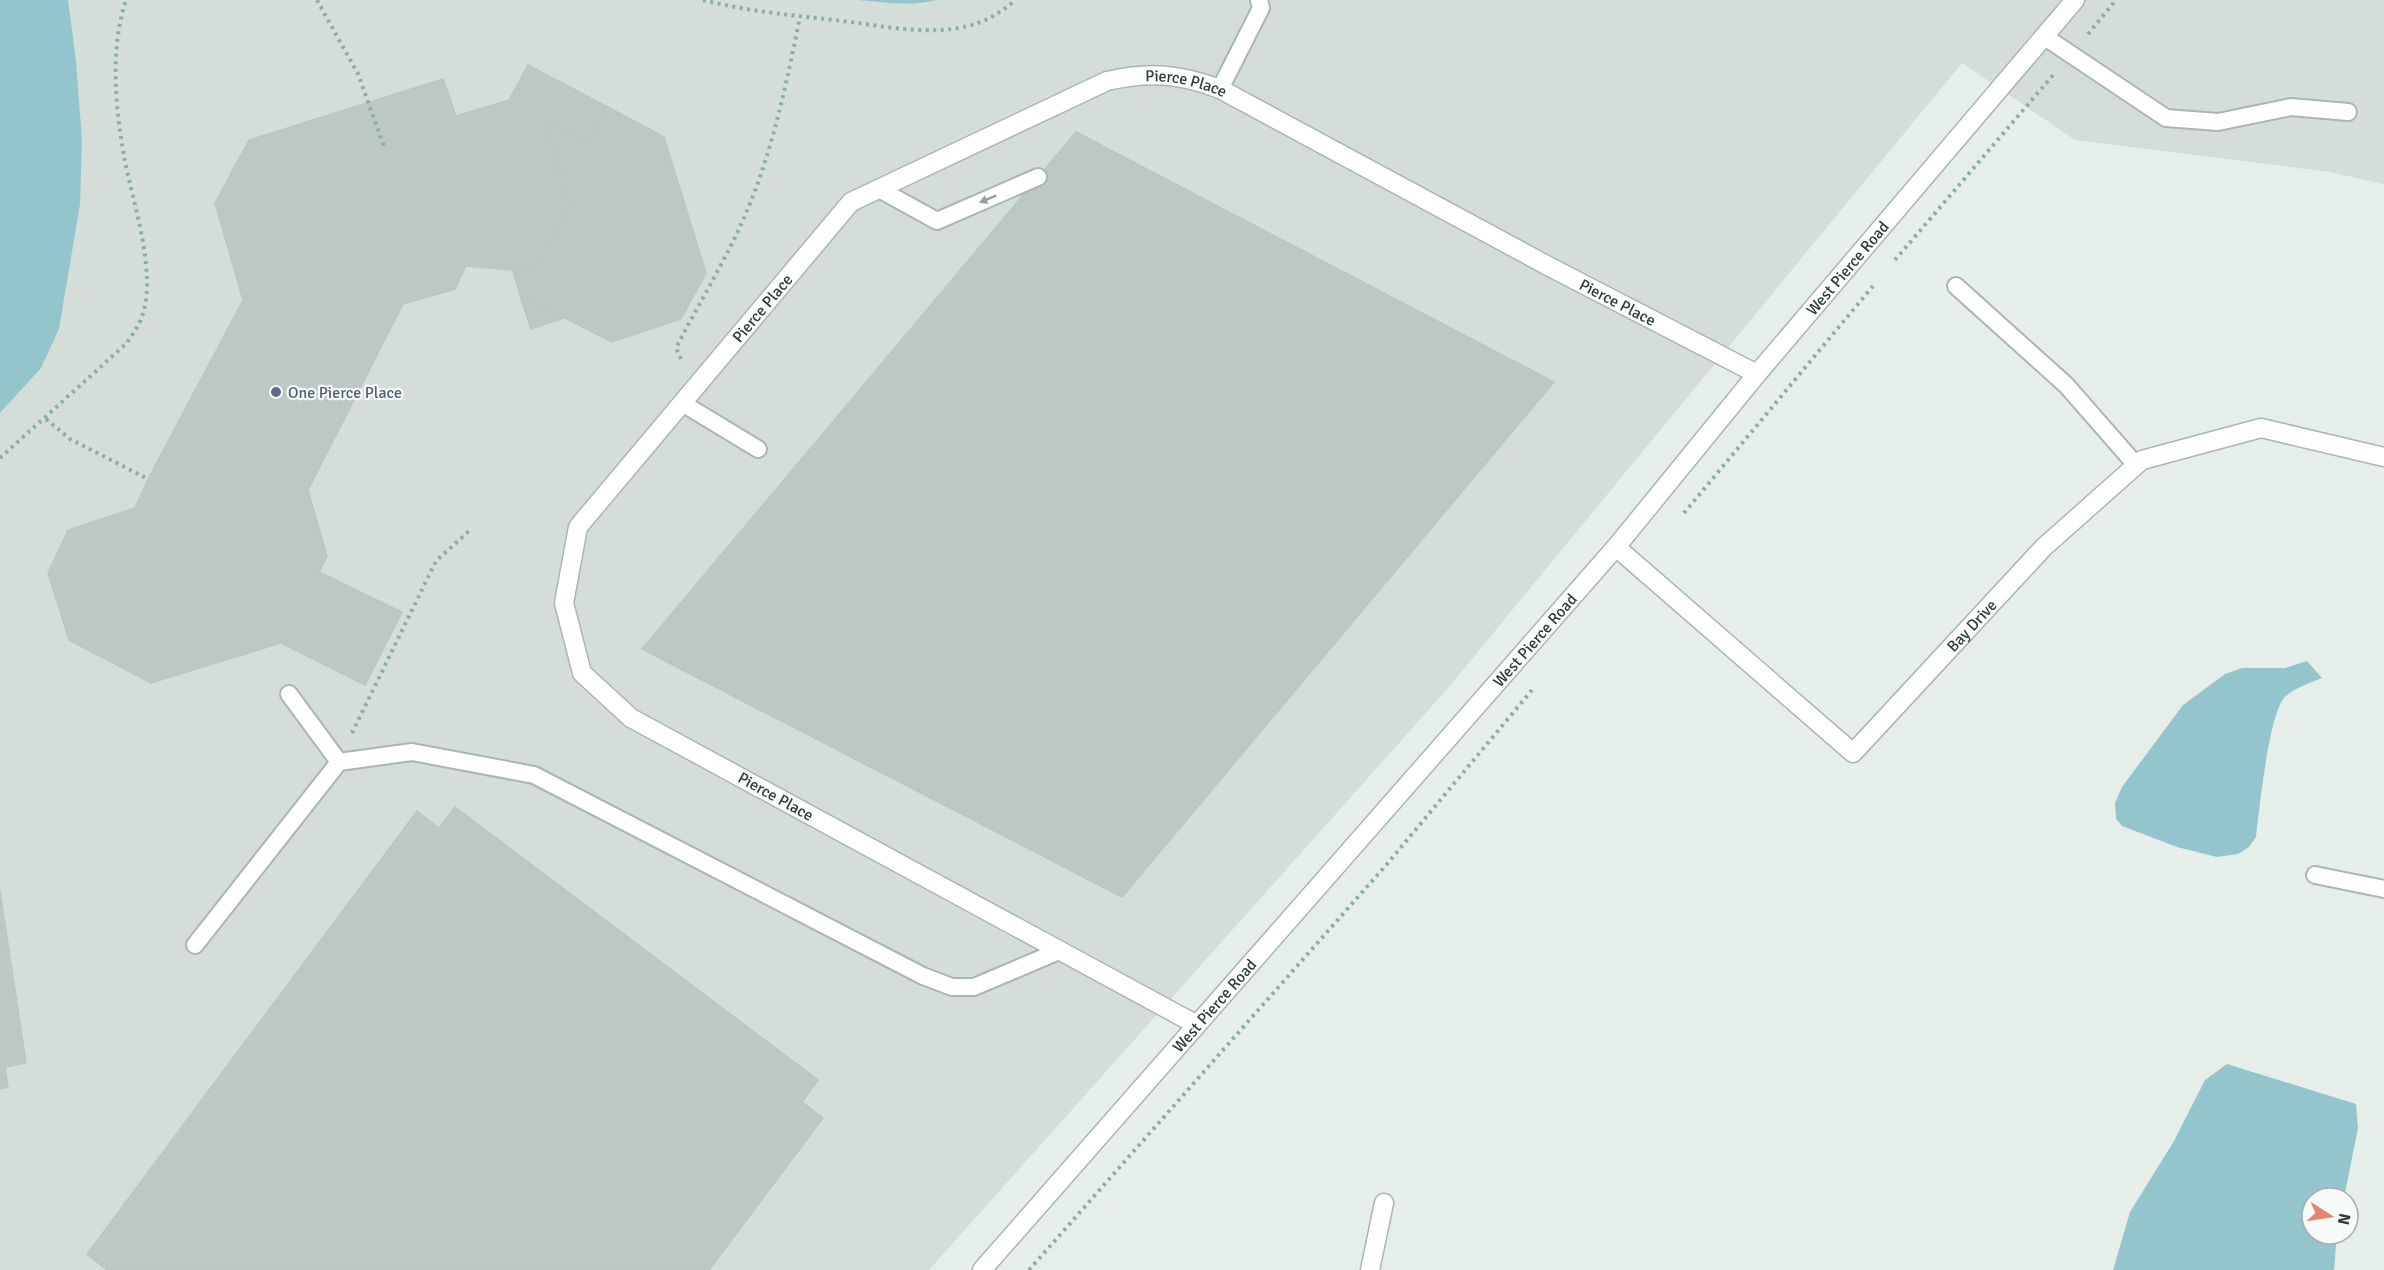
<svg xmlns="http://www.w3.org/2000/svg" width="2384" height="1270" viewBox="0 0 2384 1270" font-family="Signika,sans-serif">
<rect width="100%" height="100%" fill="#e6eeea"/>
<path fill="#d5ddd9" d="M0,0H2384V184L2329,172L2075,140L1962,63L1449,687L929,1270H0Z"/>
<g fill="#95c5cc">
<path d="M0,0H68L76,61L82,140L80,204L59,329L41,368L0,413Z"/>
<path d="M857,0H936C909,7 884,2 857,0Z"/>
<path d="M2307,661L2322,678C2310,683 2294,688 2285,697C2269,712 2259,812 2256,837L2249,847L2238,854L2217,857L2177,847L2122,826L2116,819L2115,803L2122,787L2183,705L2225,674L2242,668H2285Z"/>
<path d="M2227,1064L2356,1104L2358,1128L2344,1198H2312V1234H2337L2334,1270H2113L2130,1212L2174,1141L2205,1080Z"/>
</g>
<g fill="#bcc8c3" stroke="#b9c7c1" stroke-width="1.5">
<path d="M528,65L606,106L588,143L545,120L570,204L542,262L513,270L466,266L455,289L403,304L308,490L327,556L319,572L402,612L365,685L281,643L151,683L69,640L48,573L68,530L135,508L148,479L243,300L215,203L249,140L443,79L456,116L509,100Z"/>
<path d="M606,106L664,137L706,273L681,319L612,342L520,295L513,271L542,262L570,204L545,121L588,143Z"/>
<path d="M1076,132L1554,382L1122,897L642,649Z"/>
<path d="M520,296L564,318L531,329Z"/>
<path d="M455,807L818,1080L802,1102L823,1118L709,1270H107L87,1254L417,811L439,828Z"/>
<path d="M0,891L26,1063L5,1067L8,1087L0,1089Z"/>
</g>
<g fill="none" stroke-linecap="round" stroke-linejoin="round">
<defs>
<g id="service">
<path d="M2045,37L2166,118L2218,122L2291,107L2348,112"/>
<path d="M1220,89L1261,8L1259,0"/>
<path d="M879,189L937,221L1038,177"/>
<path d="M1956,286L2066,385L2136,465"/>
<path d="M682,403L758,449"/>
<path d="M289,694L339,762"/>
<path d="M2315,875L2384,889"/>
<path d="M195,945L339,762L412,752L534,775L923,976L952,987H974L1059,951"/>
</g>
<g id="minor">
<path id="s1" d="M1616,547L1853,753L2044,547L2142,460L2261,428L2384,457"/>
<path id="s2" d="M1197,1025L631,718L582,673L564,603L578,527L851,202L1107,81C1149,71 1180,74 1220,89L1550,267L1757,374"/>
<path d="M1370,1270L1384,1203"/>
</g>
<g id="tertiary">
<path id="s3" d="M982,1270L1616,547L1757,374L2075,0"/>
</g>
</defs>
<use href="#service" stroke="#a9b6b1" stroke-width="20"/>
<use href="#minor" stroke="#a9b6b1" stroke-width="21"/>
<use href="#tertiary" stroke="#a9b6b1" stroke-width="21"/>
<g stroke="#8aaea1" stroke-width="4" stroke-dasharray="3 4.5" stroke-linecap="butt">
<path d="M317,0L358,74L385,149"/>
<path d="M703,0C754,13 805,16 858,23C893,28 933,35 968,26C986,22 1001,12 1016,0"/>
<path d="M2088,34L2116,0"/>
<path d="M1895,260L2054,74"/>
<path d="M681,359L676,348C696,309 719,271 738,231C770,164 785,90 800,17"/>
<path d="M46,419L70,439L148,479"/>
<path d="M0,458L127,343C132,335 138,327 141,319C159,276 132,201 124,156C115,107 110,48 126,0"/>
<path d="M1684,513L1873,286"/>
<path d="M352,733L436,561L469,531"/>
<path d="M1029,1270L1387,864L1532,690"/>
</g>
<use href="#service" stroke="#fff" stroke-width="16"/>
<use href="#minor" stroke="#fff" stroke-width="18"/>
<use href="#tertiary" stroke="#fff" stroke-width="18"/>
</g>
<defs><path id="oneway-solid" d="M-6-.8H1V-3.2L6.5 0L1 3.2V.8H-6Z" transform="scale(1.5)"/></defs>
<use fill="#939e9b" href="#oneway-solid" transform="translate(988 199) rotate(157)"/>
<circle fill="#5c6f8a" stroke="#f7faf8" stroke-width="2" cx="276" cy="392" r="6"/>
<g text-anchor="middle" stroke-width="4.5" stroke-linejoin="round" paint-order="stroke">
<g font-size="16" fill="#273e37" stroke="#f7faf8">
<text dy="6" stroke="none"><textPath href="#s2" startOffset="1648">Pierce Place</textPath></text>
<text dy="6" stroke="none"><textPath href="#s3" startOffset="1324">West Pierce Road</textPath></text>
<text dy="6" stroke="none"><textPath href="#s2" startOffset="2134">Pierce Place</textPath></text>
<text dy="6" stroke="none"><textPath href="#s2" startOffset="1146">Pierce Place</textPath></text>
<text dy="6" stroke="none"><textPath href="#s1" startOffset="488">Bay Drive</textPath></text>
<text dy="6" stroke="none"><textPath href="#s3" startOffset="838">West Pierce Road</textPath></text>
<text transform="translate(776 796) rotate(29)" y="6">Pierce Place</text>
<text dy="6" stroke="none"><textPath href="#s3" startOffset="352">West Pierce Road</textPath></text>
</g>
<g font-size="16" fill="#4e5e75" stroke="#f7faf8" text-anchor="start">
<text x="288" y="398">One Pierce Place</text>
</g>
</g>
<g transform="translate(2330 1216) rotate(102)"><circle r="28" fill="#f7faf8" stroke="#a4afab" stroke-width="1.5"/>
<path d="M0-4.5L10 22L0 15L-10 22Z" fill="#e4876e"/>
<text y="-9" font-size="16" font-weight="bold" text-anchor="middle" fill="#273e37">N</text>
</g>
</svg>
